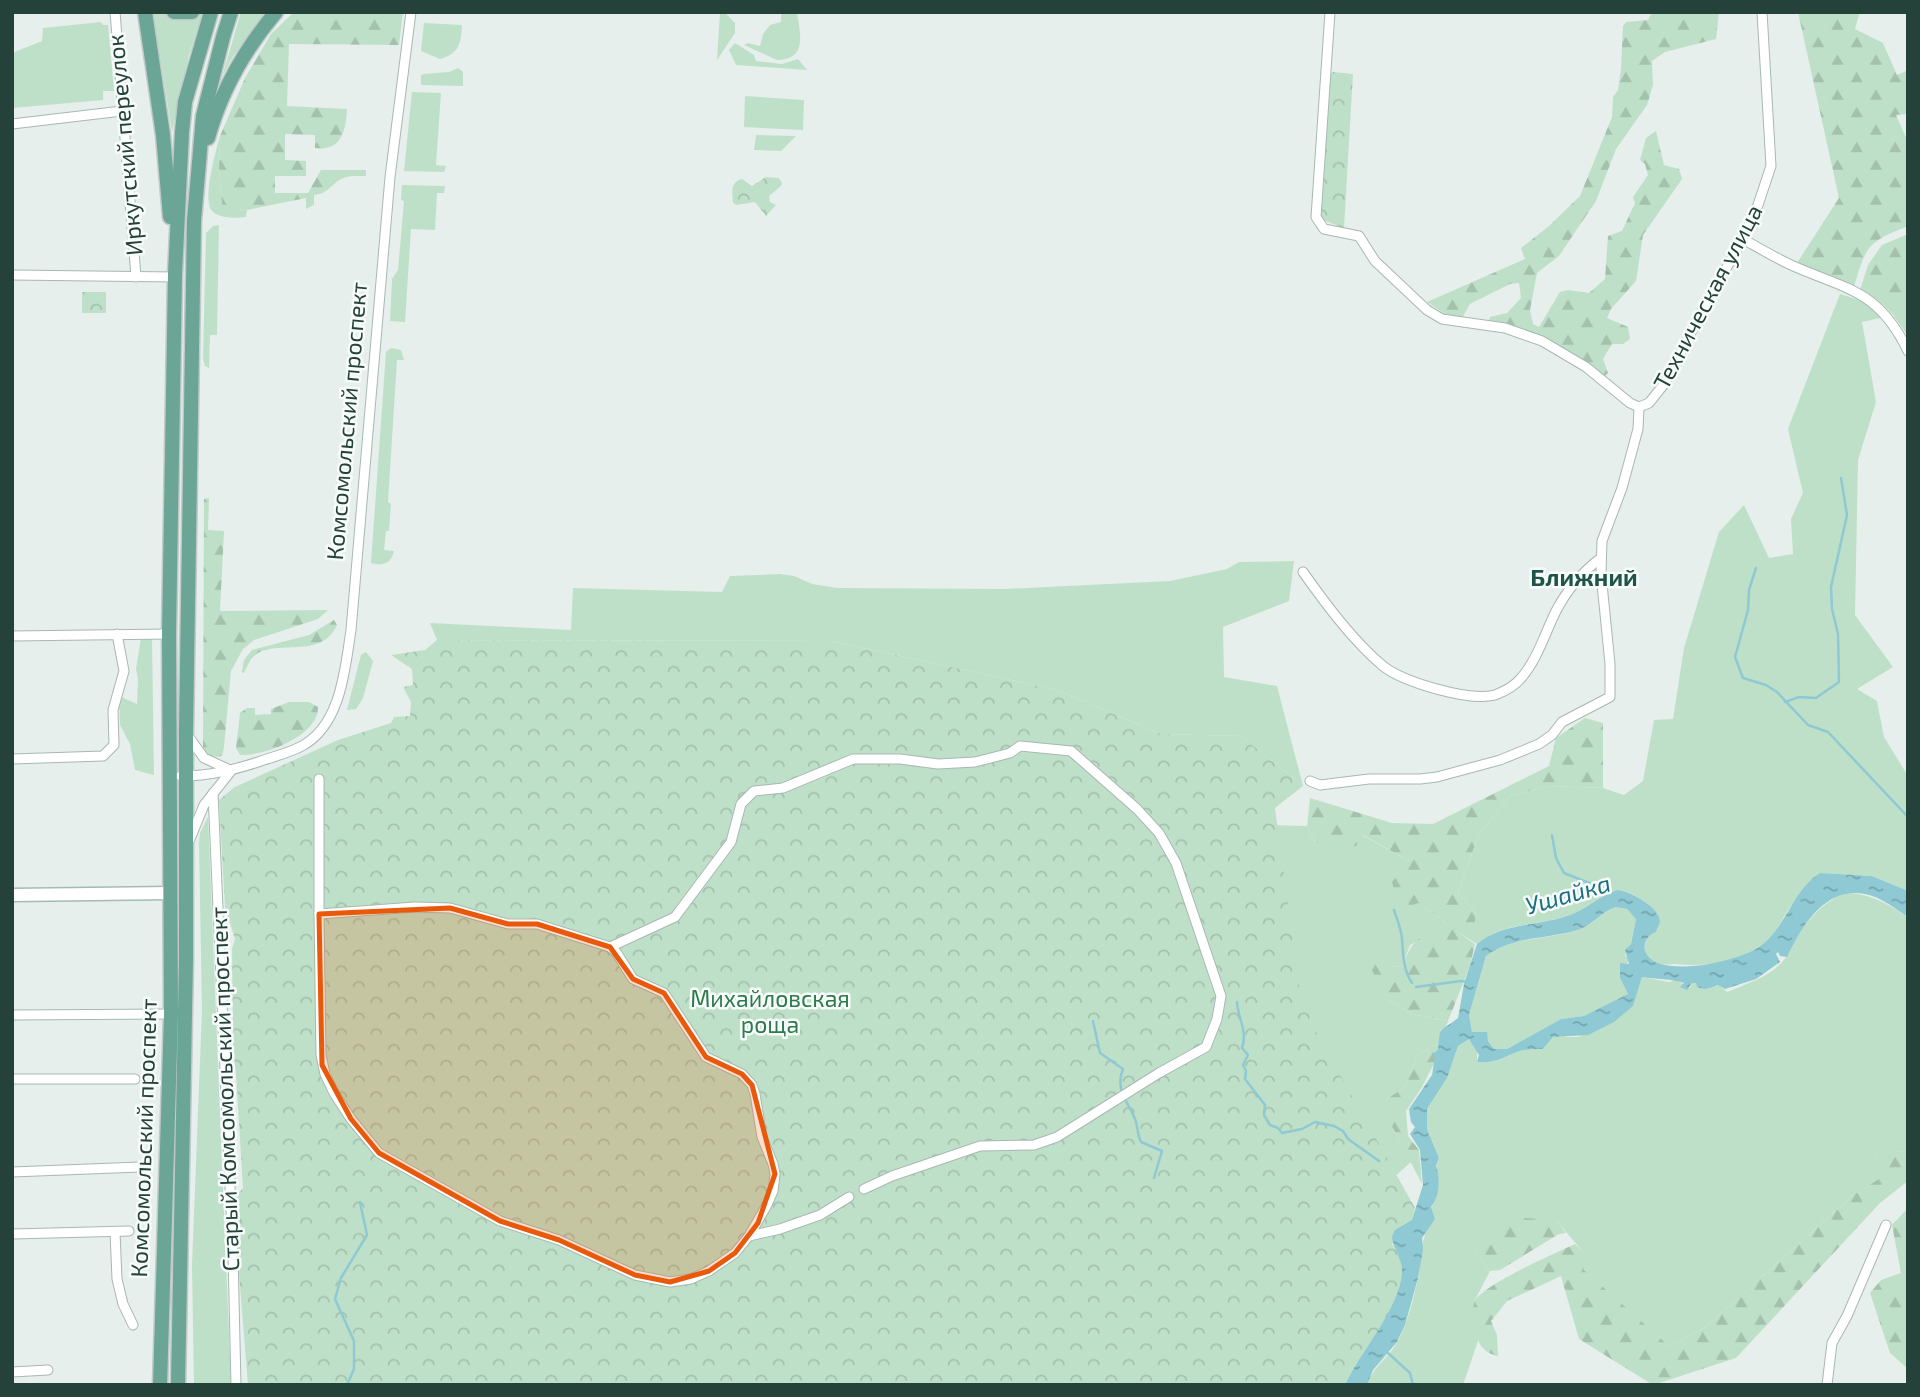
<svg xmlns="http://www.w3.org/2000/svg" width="1920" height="1397" viewBox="0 0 1920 1397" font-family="'Exo 2',sans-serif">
<defs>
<pattern id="forest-firs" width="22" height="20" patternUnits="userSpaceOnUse" patternTransform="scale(1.75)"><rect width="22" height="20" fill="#bfe0c8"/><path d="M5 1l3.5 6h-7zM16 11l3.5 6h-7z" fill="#a4c1ad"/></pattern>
<pattern id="park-crowns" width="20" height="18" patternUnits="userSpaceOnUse" patternTransform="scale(1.75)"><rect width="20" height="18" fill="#bfe0c8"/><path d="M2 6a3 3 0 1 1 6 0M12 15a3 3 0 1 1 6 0" fill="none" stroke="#a4c1ad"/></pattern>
<pattern id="water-ripples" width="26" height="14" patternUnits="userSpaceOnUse" patternTransform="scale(1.75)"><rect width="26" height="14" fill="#8ec9d4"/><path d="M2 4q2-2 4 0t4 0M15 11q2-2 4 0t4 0" fill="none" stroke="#74a5ad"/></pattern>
</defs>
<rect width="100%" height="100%" fill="#e6efeb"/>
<g fill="#bfe0c8">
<path d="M153,12L193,17L203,12L189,55L172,132Z"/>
<path d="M241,12H265L232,58L222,77Z"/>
<path d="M724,12L735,23V33L717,60L720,13Z"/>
<path d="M781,12H797C800,33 808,60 777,60L744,45L748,43L760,46L763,34L770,25L781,22Z"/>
<path d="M101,22L103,25H108L114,91H103V100L12,108V54L17,51L42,41L43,28Z"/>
<path d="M424,23L462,25C461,43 459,54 440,59L421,51Z"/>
<path d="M735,43L754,55L756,61L782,64L798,59L807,70L736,65L729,50Z"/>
<path d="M458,68L463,72V86L421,85V75L424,74L449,72Z"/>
<path d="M412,92L441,93L436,165L446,166L444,172L404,171Z"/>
<path d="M745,96L804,100L803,130L744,127Z"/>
<path d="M756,135L796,136L781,151L754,150Z"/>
<path d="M220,136L219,168L222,204L240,210H247L246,217C237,218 221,219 213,212C201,202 216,150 220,136Z"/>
<path d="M402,185L445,186L444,193H437L435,230L411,229L405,322L390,321L392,279L398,270L404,201L401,200Z"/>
<path d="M219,225L217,335H210L209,368L205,366L203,359L206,233L213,226Z"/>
<path d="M1840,294L1869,303L1885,317L1862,322L1876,402L1858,460L1855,615L1893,667L1857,689L1877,701L1884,737L1908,776V891L1872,876L1820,873C1810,885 1797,897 1788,910C1780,922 1775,937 1763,945C1736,963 1706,967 1675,964C1670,964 1663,965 1658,963C1642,957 1639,939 1656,932C1657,929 1660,924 1660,921C1660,907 1629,891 1617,890C1601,895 1590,906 1575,913C1543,927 1505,920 1477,944L1448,926L1410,945L1402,966L1388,967L1369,963L1388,1000L1412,1014L1448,1021L1440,1042L1417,1055L1405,1087L1385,1100L1394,1131L1412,1161L1390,1181L898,1385L1265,825L1307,826L1315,842L1362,835L1409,861L1418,903L1439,917L1448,926L1476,913L1458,893L1478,836L1510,796L1549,786L1603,788L1624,795L1643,781L1654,720L1673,719L1684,648L1719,532L1744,505L1769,558L1793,554L1791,519L1803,493L1788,429Z"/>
<path d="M391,348L401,350L404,360H397L388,502L391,504L389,531H386L384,550L394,551C391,564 383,566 371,563L386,352Z"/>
<path d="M1294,561L1289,601L1223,627L1224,677L1277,686L1303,786L1241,736L1161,734L1057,690L831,641L437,640L430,623L571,630L573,588L722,592L730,576L780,574L794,576L812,584L837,588L1003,589L1170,581L1227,569L1239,562Z"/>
<path d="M152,637L154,775L135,770L130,744L120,725L119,696L137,704L138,679L136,669L141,638Z"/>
<path d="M366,652L373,661L363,698L356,709L347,710L361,655Z"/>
<path d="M208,817L231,1385H194L192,1265L202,1010L199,844L200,833Z"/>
<path d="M1844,893C1870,893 1886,903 1908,917V1151L1875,1153L1880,1179L1852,1196L1707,1326L1670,1347L1583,1270V1252L1557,1221L1475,1250L1490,1271L1474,1302L1478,1341L1463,1385H1367C1373,1366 1389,1358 1398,1341C1408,1323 1413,1299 1418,1279C1423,1255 1418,1238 1435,1219L1431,1208C1444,1187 1431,1177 1439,1158L1427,1129V1109L1447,1078L1458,1046L1469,1039C1479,1050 1477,1048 1477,1062C1499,1064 1505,1054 1524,1050C1530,1049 1537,1049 1543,1049L1553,1037H1578L1632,1007L1642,977L1669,982L1676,980L1690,988L1692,983H1696L1697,987C1706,991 1710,988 1719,985L1727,992C1748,983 1773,976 1787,956C1790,952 1792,946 1794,942C1807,920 1821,904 1844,893Z"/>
<path d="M1617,907L1627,909L1636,918L1631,944L1625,955L1629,960L1620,978L1628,994L1614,1003L1584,1016L1561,1019L1507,1049H1494L1488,1041L1487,1036L1472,1032L1469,1015L1486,956C1514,935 1548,941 1580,929C1592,925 1601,912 1617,907Z"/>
</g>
<g fill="url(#forest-firs)">
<path d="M294,12H403L399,45L289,44L287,106L347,109C346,131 341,152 315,148V135L285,134V160L306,161V176H275V193H308L321,170H366V176C358,176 348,175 341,179C329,186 329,193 314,195V205L306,209V198L247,210L227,209L222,204L219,168L220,136L245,78L271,34Z"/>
<path d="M1652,12H1719L1716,39L1665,52L1652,61L1653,85L1647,105L1616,149L1596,201L1559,256L1537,273L1530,310L1533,324L1539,327L1560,292L1568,290L1589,293L1605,279L1608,236L1622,231L1635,203L1633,197L1648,175L1645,164L1640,160L1646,138L1656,131L1664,165L1679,169L1682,179L1643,235L1636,281L1611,309L1607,318L1628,327L1630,339L1623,344H1612L1603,359L1608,373L1605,376L1544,338L1488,322L1490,317L1507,313L1521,298L1519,283L1510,284L1470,304L1462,318L1445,314L1427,302L1525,259L1521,248L1549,226L1580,196L1612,117L1613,97L1618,90L1621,69L1623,26L1626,22L1648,20Z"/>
<path d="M1798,12H1860L1855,29L1883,43L1897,75L1908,70V114L1896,115L1908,142V226C1868,242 1866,245 1854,287L1797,263L1839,198Z"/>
<path d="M1908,234V337C1896,316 1883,300 1860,290L1868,265L1882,245Z"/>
<path d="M209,498L208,530L224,531L220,611L328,610L318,619L254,640L243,649L231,671L224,747L222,756C214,758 208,756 203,749L204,499Z"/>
<path d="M334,620L337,625C321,662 272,636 252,658C249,662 246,668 244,673L242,672L244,660L252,650L309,635Z"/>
<path d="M289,702H309L318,707C319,736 264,756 240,755L236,748L240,713L247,708H255V715L271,714V709Z"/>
<path d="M1585,718L1603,723V788L1549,786L1510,796L1478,836L1458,893L1476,913L1474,928L1449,926L1475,944L1470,966L1448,1021L1412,1014L1388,1000L1368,963L1375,958L1388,967L1402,966C1416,933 1418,940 1447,925L1439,917L1418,903L1400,910L1392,882L1409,861L1363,835L1356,846L1337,849L1315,842L1307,826L1310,798L1392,823L1433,824L1549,766L1556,738Z"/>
<path d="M1440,1042L1442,1048L1422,1087L1406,1111L1408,1136L1419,1150L1422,1184L1382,1107L1385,1100L1405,1087L1417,1055Z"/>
<path d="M1908,1151V1181L1880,1203L1736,1358L1653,1385L1579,1339L1561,1276L1507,1301L1491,1321L1497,1335L1498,1356C1487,1354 1478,1346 1477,1335C1475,1325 1472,1312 1474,1303C1477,1287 1558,1252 1575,1244L1583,1252L1584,1270L1670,1347L1707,1326L1852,1196L1879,1179L1875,1152Z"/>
<path d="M1908,1208V1369L1890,1353L1870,1293L1881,1280L1901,1273L1892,1225Z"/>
<path d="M1515,1217L1557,1221L1566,1233L1559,1234L1500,1270L1490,1271L1475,1250Z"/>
</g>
<g fill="url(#park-crowns)">
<path d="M1333,72L1353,74L1344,228L1323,220L1320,212L1329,74Z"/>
<path d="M766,177L779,178L782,183L781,186L769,196L770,202L776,205L766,216L755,202L737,205L733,203C732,193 730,182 742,179L752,186Z"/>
<rect x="82" y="292" width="24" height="21"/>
<path d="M437,640L831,641L1057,690L1161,734L1241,736L1303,786L1275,808L1300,992L1316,1032L1415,1208L1412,1220L1392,1244C1398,1252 1403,1264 1402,1274C1397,1315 1361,1348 1345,1385H248L233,1200L243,1188L236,1074L233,1048L232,949L235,939L225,907L219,800L235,787L338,740L391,723L394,717L410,716L411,702L403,687L413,685L412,669L391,655L425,650Z"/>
</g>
<path fill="url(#water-ripples)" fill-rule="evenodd" d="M1820,873L1872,876L1908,891V917C1894,908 1881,897 1865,894C1825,886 1802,926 1787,957L1780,956L1778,952L1776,954L1780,962L1756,979L1725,989L1718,985C1710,988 1706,991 1697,987L1696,983H1692L1687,990L1680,987L1684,983C1673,979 1655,979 1642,977L1633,1006L1614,1022L1588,1035L1553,1037L1543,1049C1537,1049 1530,1049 1524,1050C1506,1054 1499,1064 1477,1062L1479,1055L1469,1039L1458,1046L1447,1078L1427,1109V1129L1439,1158L1436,1166C1441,1179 1439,1197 1431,1207L1435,1219L1422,1238L1423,1250L1418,1278L1405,1325L1397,1342L1373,1370L1367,1385H1345C1360,1351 1399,1310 1402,1273C1403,1260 1393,1249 1392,1237L1395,1230L1412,1220L1423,1185L1420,1150L1410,1134L1415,1127L1411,1122L1409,1109L1432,1075L1435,1056L1432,1054L1438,1050C1440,1025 1439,1033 1458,1018L1464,984L1477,944C1505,921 1543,927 1575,913C1590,906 1601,895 1617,890C1629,891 1660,907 1660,921C1660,924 1657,929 1656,932C1639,939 1642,957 1658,963C1683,972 1731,962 1754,950C1785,934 1790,892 1820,873ZM1616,907L1627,909L1636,919L1631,944L1625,950L1629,964L1620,963V978L1628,994L1584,1016L1561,1019L1507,1049H1494L1488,1041L1487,1032H1472L1469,1015L1486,956C1514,935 1548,940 1580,929C1592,925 1601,912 1616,907Z"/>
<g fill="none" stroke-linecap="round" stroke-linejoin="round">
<g stroke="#8ec9d4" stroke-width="2.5">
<path d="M1756,568L1749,590L1748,610L1735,657L1743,678L1766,685L1777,692L1808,725L1828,732L1908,817"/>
<path d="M1785,702L1799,697L1816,698L1839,682L1838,634L1832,609L1831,587L1847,515L1841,478"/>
<path d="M1552,835L1556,858L1564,873L1602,888L1606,897"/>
<path d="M1394,910C1397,919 1401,929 1402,938C1403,953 1403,970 1412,983"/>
<path d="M1416,987L1461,981L1468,982"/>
<path d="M1237,1002C1238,1019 1248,1031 1242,1048L1248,1055L1243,1065L1246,1071L1245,1079L1265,1105L1264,1115L1270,1125L1278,1128L1282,1133L1302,1129L1315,1122L1334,1126L1343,1131L1348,1139L1379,1161"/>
<path d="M1093,1021L1100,1053L1123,1069C1115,1090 1127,1100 1135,1119C1138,1126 1137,1134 1141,1142L1162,1151L1154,1178"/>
<path d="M1388,1353L1410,1373L1413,1385"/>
<path d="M347,1385L354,1369V1341L335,1299L341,1278L367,1235L360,1202"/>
</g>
<defs>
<g id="street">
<path d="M115,12L136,277"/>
<path d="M1330,12L1316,217L1324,229L1359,236L1375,261L1427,310L1442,319L1505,328L1542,341L1586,367L1630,403L1639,407"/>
<path d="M12,124L122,111"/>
<path d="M1743,239C1759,248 1774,257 1791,265C1847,290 1878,289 1908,351"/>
<path d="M12,275L175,277"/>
<path d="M1639,407L1649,403L1665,383L1704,307L1743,239L1758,205L1771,166L1762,12"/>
<path d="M1303,572C1325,603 1353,641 1383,666C1403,682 1470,702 1495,695C1506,691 1515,686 1522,677C1538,658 1545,633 1556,611C1567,590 1582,572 1601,558"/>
<path d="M12,636L169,634"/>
<path d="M188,736L204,758L230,770"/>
<path d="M12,759L103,756L114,745L113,710L124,671L117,634"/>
<path d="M181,776C210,776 234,770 261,761C275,756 289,753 302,746C341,725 345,669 351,630L390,177L411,12"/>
<path d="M319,779V914"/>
<path d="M1310,781L1320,785L1369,779H1420L1437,777L1500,760L1539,744L1552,735L1562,722L1610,697V664L1601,574L1602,541L1622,488L1638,429L1639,407"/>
<path d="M213,793L233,1255L236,1385"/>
<path d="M190,839L204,805L231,771"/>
<path d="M610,947L675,917L731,842L741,804L754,791L783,788L853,759H900L938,764L975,762L1010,753L1020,746L1071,751L1137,809L1159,833L1176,863L1221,996L1217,1019L1206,1047L1159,1073L1057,1137L1034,1145L980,1146L892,1176L864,1189"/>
<path d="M12,1015L171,1014"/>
<path d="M12,1079H135"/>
<path d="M12,1172L140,1167"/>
<path d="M115,1232L117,1279L123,1304L133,1325"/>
<path d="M12,1234L129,1231"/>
<path d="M749,1236L767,1205L773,1191L775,1174L773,1164L762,1137L755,1094L752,1085L742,1074L706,1057L664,993L633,979L616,952L610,947L537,924H508L450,908L415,907L319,914L321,1055L325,1074L334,1093L351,1119L379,1153L500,1221L559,1240L635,1275L670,1282L691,1279L709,1271L735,1253L749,1236L780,1229L820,1215L849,1197"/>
<path d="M12,1372L48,1370"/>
<path d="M1827,1385L1832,1343L1847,1316L1886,1225"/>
</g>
<path id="secondary" d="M12,895L171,893"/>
<g id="primary">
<path d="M145,12L163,135L170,217"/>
<path d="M174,12H192"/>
<path d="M208,138C221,91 244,50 276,12"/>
<path d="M160,1385L171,1014L169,634L175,274L182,132L185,102L211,12"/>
<path d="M178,1385L186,959V732L194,221L203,116L223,37L231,12"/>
</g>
</defs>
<use href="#street" stroke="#a8b8b2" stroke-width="11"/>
<use href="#secondary" stroke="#a4bbb3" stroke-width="15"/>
<use href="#primary" stroke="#c2cac8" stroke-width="17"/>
<use href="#street" stroke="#fff" stroke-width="9"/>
<use href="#secondary" stroke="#fff" stroke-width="12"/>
<use href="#primary" stroke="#6aa596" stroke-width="14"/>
</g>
<path fill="#e8590c" fill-opacity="0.2" stroke="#e8590c" stroke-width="5" stroke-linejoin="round" d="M450,908L508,924H537L610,947L633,979L664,993L706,1057L742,1074L752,1085L775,1174L758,1223L735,1253L709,1271L670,1282L635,1275L559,1240L500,1221L379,1153L351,1119L322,1065L319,914Z"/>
<g text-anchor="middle" stroke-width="5" stroke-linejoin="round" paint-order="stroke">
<g font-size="23" fill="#24423a" stroke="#f7fbf9">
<text transform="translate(125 145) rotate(-95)" y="8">Иркутский переулок</text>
<text transform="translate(1708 297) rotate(-62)" y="8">Техническая улица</text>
<text transform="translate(347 421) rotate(-85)" y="8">Комсомольский проспект</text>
<text transform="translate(225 1089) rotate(-92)" y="8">Старый Комсомольский проспект</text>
<text transform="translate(144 1138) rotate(-88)" y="8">Комсомольский проспект</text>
</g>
<g font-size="23" fill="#2d7a4b" stroke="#f7fbf9">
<text x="770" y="1007">Михайловская<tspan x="770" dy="26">роща</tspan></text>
</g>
<g font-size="24" font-weight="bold" fill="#1f5548" stroke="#f7fbf9">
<text x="1584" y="586">Ближний</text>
</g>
<g font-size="24" font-style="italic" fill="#1c6f80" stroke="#f7fbf9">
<text transform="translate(1568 895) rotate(-16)" y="8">Ушайка</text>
</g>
</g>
<rect width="1920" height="1397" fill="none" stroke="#24423a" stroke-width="28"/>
</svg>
